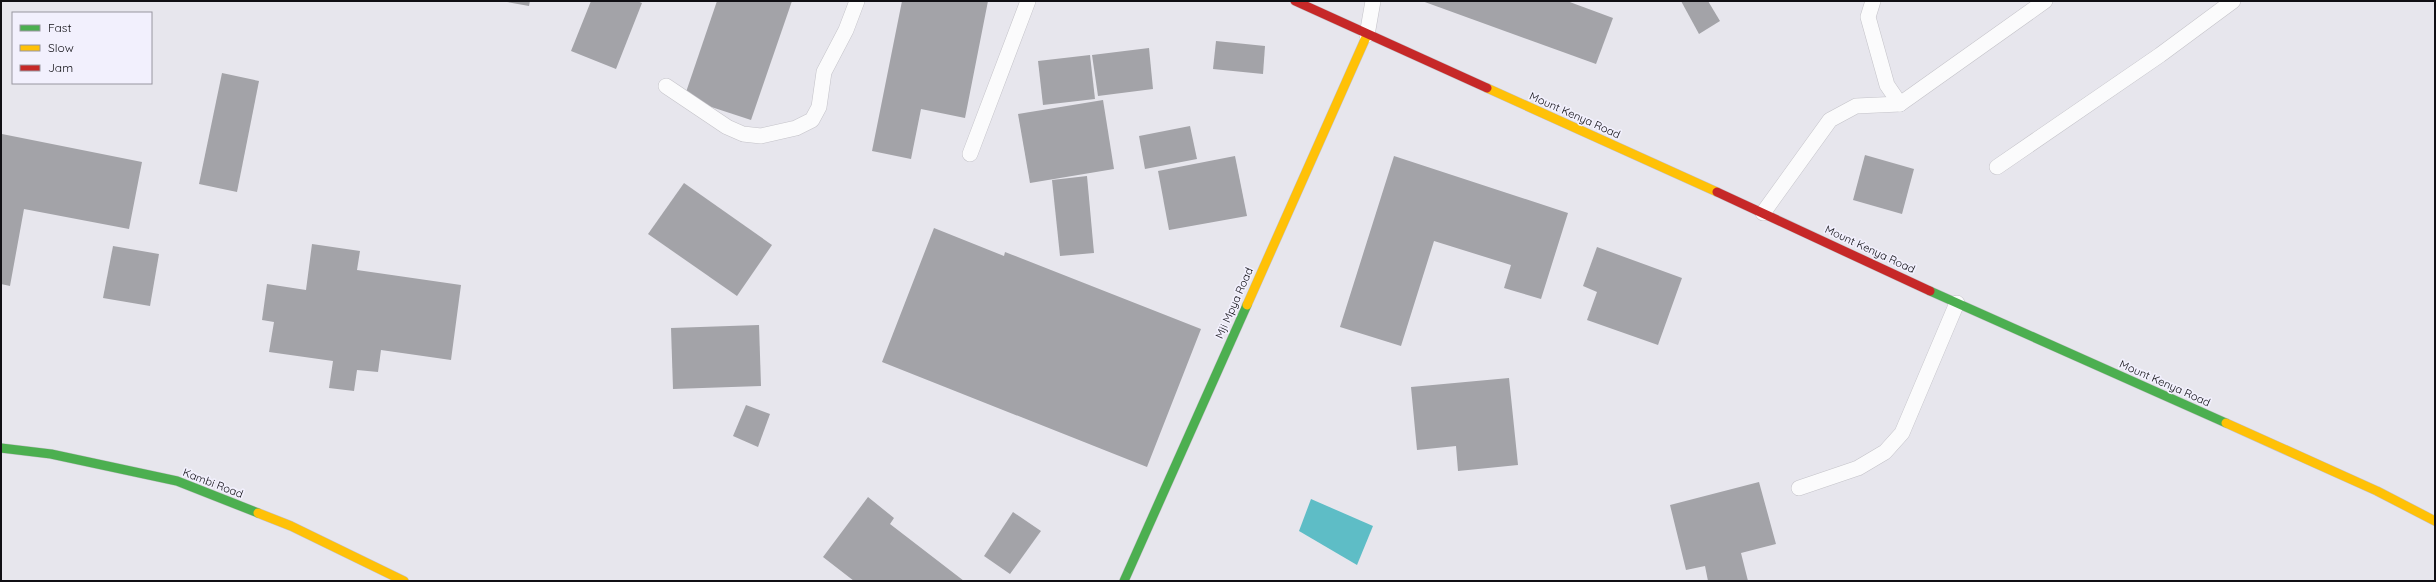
<svg xmlns="http://www.w3.org/2000/svg" width="2436" height="582" viewBox="0 0 2436 582" font-family="Quicksand,sans-serif">
<rect width="100%" height="100%" fill="#e7e6ed"/>
<path fill="#5ebdc6" d="M1311,499L1373,526L1357,565L1299,531Z"/>
<g fill="#a3a3a8">
<path d="M501,1H530L529,6Z"/>
<path d="M591,1H637L642,3L616,69L571,51Z"/>
<path d="M717,1H792L751,120L684,98Z"/>
<path d="M902,1H988L965,118L921,109L911,159L872,151Z"/>
<path d="M1422,1H1567L1613,18L1596,64Z"/>
<path d="M1681,1H1708L1720,21L1699,34Z"/>
<path d="M1216,41L1265,46L1263,74L1213,69Z"/>
<path d="M1149,48L1153,89L1098,96L1092,55Z"/>
<path d="M1090,55L1095,99L1043,105L1038,61Z"/>
<path d="M222,73L259,81L237,192L199,184Z"/>
<path d="M1103,100L1114,169L1030,183L1018,114Z"/>
<path d="M1190,126L1197,159L1145,169L1139,136Z"/>
<path d="M2,134L142,162L129,229L24,209L10,286L1,284Z"/>
<path d="M1865,155L1914,169L1902,214L1853,200Z"/>
<path d="M1235,156L1247,216L1169,230L1158,171Z"/>
<path d="M1394,156L1568,213L1541,299L1504,288L1511,265L1434,241L1401,346L1340,327Z"/>
<path d="M1087,176L1094,253L1060,256L1052,180Z"/>
<path d="M684,183L772,245L737,296L648,234Z"/>
<path d="M934,228L1004,256L1005,252L1201,329L1147,467L882,362Z"/>
<path d="M312,244L360,251L357,270L461,285L451,360L381,350L378,372L357,370L354,391L329,388L333,361L269,352L274,322L262,320L267,284L306,290Z"/>
<path d="M113,246L159,254L150,306L103,298Z"/>
<path d="M1597,247L1682,278L1658,345L1587,320L1597,292L1583,286Z"/>
<path d="M759,325L761,386L673,389L671,328Z"/>
<path d="M1509,378L1518,465L1458,471L1456,446L1417,450L1411,387Z"/>
<path d="M746,405L770,414L758,447L733,436Z"/>
<path d="M1759,482L1776,544L1741,553L1748,581H1708L1705,566L1686,570L1670,505Z"/>
<path d="M868,497L894,518L890,524L964,581H854L823,557Z"/>
<path d="M1013,512L1041,531L1010,574L984,556Z"/>
</g>
<g fill="none" stroke-linecap="round" stroke-linejoin="round">
<defs>
<g id="lane">
<path d="M1873,1L1868,17L1887,85L1900,104"/>
<path d="M1367,35L1373,1"/>
<path d="M666,86L727,127L743,134L761,136L796,128L812,120L819,107L824,72L846,30L857,1"/>
<path d="M970,154L1028,1"/>
<path d="M1997,167L2160,55L2233,1"/>
<path d="M1763,213L1830,120L1856,106L1900,104L2045,1"/>
<path d="M1799,488L1858,468L1885,452L1902,433L1957,303"/>
</g>
<g id="fast">
<path d="M1930,291L2226,423"/>
<path d="M1,448L51,454L177,481L258,513"/>
<path d="M1124,581L1247,305"/>
</g>
<g id="slow">
<path d="M1487,88L1717,192"/>
<path d="M1247,305L1367,35"/>
<path d="M2226,423L2377,491L2435,521"/>
<path d="M258,513L291,526L404,581"/>
</g>
<g id="jam">
<path d="M1295,1L1487,88"/>
<path d="M1717,192L1930,291"/>
</g>
</defs>
<use href="#lane" stroke="#c4c3c9" stroke-width="16"/>
<use href="#fast" stroke="#c4c3c9" stroke-width="10"/>
<use href="#slow" stroke="#c4c3c9" stroke-width="10"/>
<use href="#jam" stroke="#c4c3c9" stroke-width="10"/>
<use href="#lane" stroke="#fbfbfc" stroke-width="15"/>
<use href="#fast" stroke="#4caf50" stroke-width="9"/>
<use href="#slow" stroke="#ffc107" stroke-width="9"/>
<use href="#jam" stroke="#c62828" stroke-width="9"/>
</g>
<g text-anchor="middle" stroke-width="3.5" stroke-linejoin="round" paint-order="stroke">
<g font-size="11" fill="#100f14" stroke="#f2f0fd">
<text transform="translate(1575 115) rotate(24)" y="4">Mount Kenya Road</text>
<text transform="translate(1870 249) rotate(25)" y="4">Mount Kenya Road</text>
<text transform="translate(1234 303) rotate(-66)" y="4">Mji Mpya Road</text>
<text transform="translate(2165 383) rotate(24)" y="4">Mount Kenya Road</text>
<text transform="translate(213 483) rotate(21)" y="4">Kambi Road</text>
</g>
</g>
<rect width="2436" height="582" fill="none" stroke="#100f14" stroke-width="4"/>
<rect x="12" y="12" width="140" height="72" fill="#f2f0fd" stroke="#9896a0"/>
<rect x="20" y="25" width="20" height="6" fill="#4caf50" stroke="#9896a0"/>
<text x="48" y="32" font-size="12" fill="#100f14">Fast</text>
<rect x="20" y="45" width="20" height="6" fill="#ffc107" stroke="#9896a0"/>
<text x="48" y="52" font-size="12" fill="#100f14">Slow</text>
<rect x="20" y="65" width="20" height="6" fill="#c62828" stroke="#9896a0"/>
<text x="48" y="72" font-size="12" fill="#100f14">Jam</text>
</svg>
